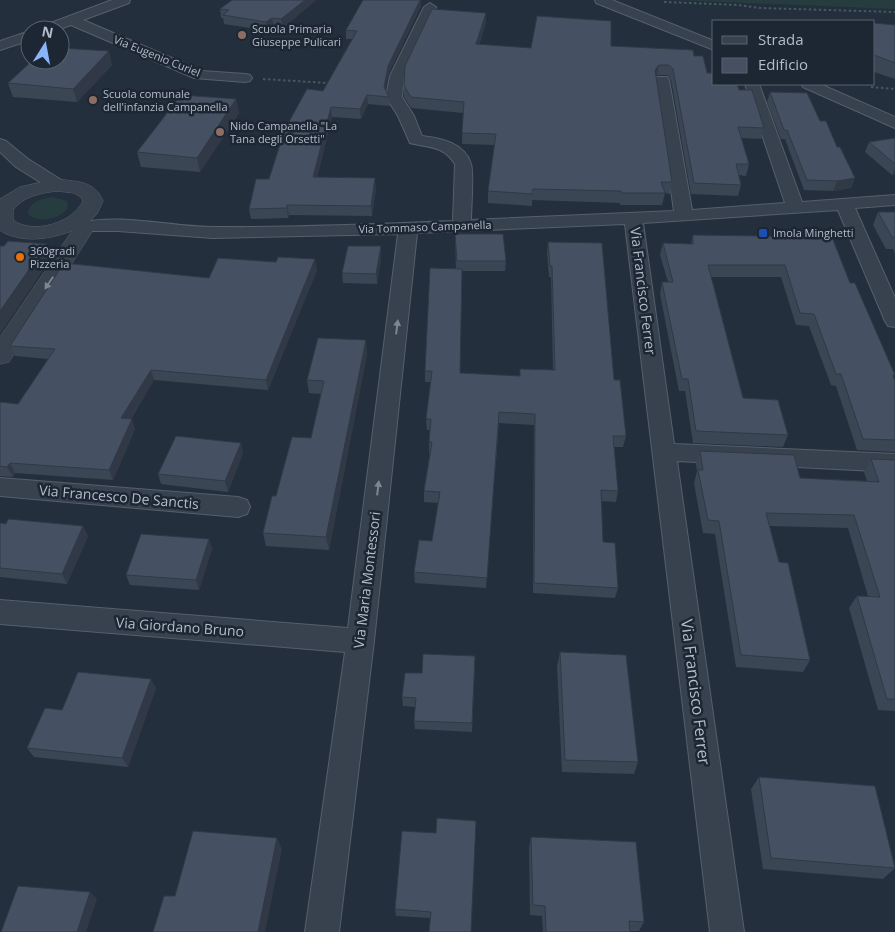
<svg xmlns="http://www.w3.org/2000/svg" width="895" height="932" viewBox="0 0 895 932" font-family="'Open Sans',sans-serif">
<rect width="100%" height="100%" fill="#242f3e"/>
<g fill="#263c3f">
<path d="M674,0H895V9Z"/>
<path d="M52,197L67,201L68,208C60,219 39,224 28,214C28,202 41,199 52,197Z"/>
</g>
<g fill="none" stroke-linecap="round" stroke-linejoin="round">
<defs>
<g id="minor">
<path d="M112,0H130L129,3L83,20L202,71L245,74L250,75L252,78L250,81L245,82L194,78L71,25L57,30H38L40,27Z"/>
<path d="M595,0H612L714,41V50L596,3Z"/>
<path d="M430,3L436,7L404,76L402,97L414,116L422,136C441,138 465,143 471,164C474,173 471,208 471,220L674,211L655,80L657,77H667L669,80L692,210L785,203L745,84H759L802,202L895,195V205L855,208L895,298V327L888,326L885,321L838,210L643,223L674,444L895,454V472L677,461L744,932H710L625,224L417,233L374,641L339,932H305L345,652L0,624V600L348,628L398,234L213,238L118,231H79L76,227L79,223C120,213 172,227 215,227C294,228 374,224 453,221L455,164C443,145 429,148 410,143L398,116L386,97L390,76L424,7Z"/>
<path d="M30,31V40L0,50V41Z"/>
<path d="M801,84H820L895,117V128L803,87Z"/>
<path d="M0,139L6,141L28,159L63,181L66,185L63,189L57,190L51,189L16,167L0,152Z"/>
<path d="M0,478L238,497L247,500L250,507L247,514L238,517L0,496Z"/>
</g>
<path id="tertiary" d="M57,179C77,182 94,180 103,201L97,214L89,222L92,223L95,227L9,362L0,364V337L72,231C49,239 27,243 4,233L0,230V199L20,187ZM57,191L74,193L81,197L83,201C73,223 33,235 13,220V210C23,196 41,193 57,191Z"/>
</defs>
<use href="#minor" stroke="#565f6c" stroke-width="2"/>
<use href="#tertiary" stroke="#565f6c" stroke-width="1"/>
<g stroke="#44595c" stroke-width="2" stroke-dasharray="2.5 2.5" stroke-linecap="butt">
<path d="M664,2L738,5L760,8L895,12"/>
<path d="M263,79L327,83"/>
<path d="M871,87L895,89"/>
</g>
<use href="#minor" fill="#38414e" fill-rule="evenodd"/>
<use href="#tertiary" fill="#38414e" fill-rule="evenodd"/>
</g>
<g fill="#3b4654">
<path d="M316,0L283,28L274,27L268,31L224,24L223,18H221L220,9Z"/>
<path d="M363,0H421V6L388,75L385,90L389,97L390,106L368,104L361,119L332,117L317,177L376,188L372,216L289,215L288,218L251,219L249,209L269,179L323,91L352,39H346V30Z"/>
<path d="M486,23L479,45L531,48L611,46L694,56L707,73L739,90L764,128L761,139L741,138L749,164L746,176L739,175L741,185L738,196L691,194L671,80L667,75H657L656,76L672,182L670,194L665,193L662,205H620V203L532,200V206L488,203V191L495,145L462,144L463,113L411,108L404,97V86Z"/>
<path d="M874,23L895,25V79L874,72Z"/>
<path d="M112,65L77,102L13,97L8,83Z"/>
<path d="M770,92L820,121L837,147L855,178L851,188L833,191L804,190L785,139H781L767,102Z"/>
<path d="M236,99L239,113L200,172L141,167L137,152Z"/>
<path d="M895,138V174L892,175L865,152L869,142Z"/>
<path d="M878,212H895V254L893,249H886L873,225Z"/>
<path d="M455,234L506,261L505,271H462L460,373L520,376V369L553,370L551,277H549L547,252L548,242L614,380L626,436L623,447H614L618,491L616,502L601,501L603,542L618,588L615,598L533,593L534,425L499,423L486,588L415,583L414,572L432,541L438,503L424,502V491L430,453H429V442L430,430H427L426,419L431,382H425V371L456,269Z"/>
<path d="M693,235L850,283L895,375L894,377L895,381V452L857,450L836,386L831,385L809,326L796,325L781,277H711L743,398L788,435L783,447L693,443L685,391H679L660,294L662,282H668L660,255L663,243L691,244Z"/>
<path d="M381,257L377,284L343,283L342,273Z"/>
<path d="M317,270L268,390L154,380L131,419L135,429L113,480L15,473L13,477L0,476V402L18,404L48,359L15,356L10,346L209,278Z"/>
<path d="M366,340L367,354L329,550L266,546L263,533L276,496L311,438L321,394L309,393L307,380Z"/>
<path d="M700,451L800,478L867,481L864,472L871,459L895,460V711L878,710L849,608L857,596H868L848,528L769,526L779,562L810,660L803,672L736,667L715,534L703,533L694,483L697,471L696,464Z"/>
<path d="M243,453L228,492L161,484L158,474Z"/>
<path d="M0,523L88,536L67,584L0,577Z"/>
<path d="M209,539L212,549L199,590L130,585L126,575Z"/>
<path d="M560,652L638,762L634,774L562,772L557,666Z"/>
<path d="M475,656L472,732L415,729L414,721L415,707L403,706L402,697L422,673Z"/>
<path d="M156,688L128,767L34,757L27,748L62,710Z"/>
<path d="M759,777L895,868L883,879L763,869L751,789Z"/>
<path d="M436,833L430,918L396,916L395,909Z"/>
<path d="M531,837L644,922L639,931H630V932H543L542,916L530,915L529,848Z"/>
</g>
<g fill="#303945">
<path d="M305,0H316L283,28L281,19Z"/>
<path d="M420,0H421V6L388,75L384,97V87L388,66Z"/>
<path d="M486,13V23L475,55L476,44Z"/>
<path d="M272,18L274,27L268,31L266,22Z"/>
<path d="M109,51L112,65L77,102L73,89Z"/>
<path d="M659,65L657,75L653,80L655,70Z"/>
<path d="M367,95L368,104L361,119L360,109Z"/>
<path d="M236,99L239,113L200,172L197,158Z"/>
<path d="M331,107L332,117L315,187L313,177Z"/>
<path d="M895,167V174L892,175Z"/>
<path d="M375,178L376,188L372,216L371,206Z"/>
<path d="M855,178L851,188L833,191L837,181Z"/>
<path d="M287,205L289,215L288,218L287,208Z"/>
<path d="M47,244L52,257L0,334V311Z"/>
<path d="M381,246V257L377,284L376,274Z"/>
<path d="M315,259L317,270L268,390L266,380Z"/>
<path d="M366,340L367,354L329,550L326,537Z"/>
<path d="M151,370L154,380L125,428L121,418Z"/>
<path d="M132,419L135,429L113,480L109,470Z"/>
<path d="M241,443L243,453L228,492L225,481Z"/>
<path d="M10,463L15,473L13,477L7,467Z"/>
<path d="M83,526L88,536L67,584L62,574Z"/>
<path d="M209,539L212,549L199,590L196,580Z"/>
<path d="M151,679L156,688L128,767L122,758Z"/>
<path d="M277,838L282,849L265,932H258Z"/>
<path d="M90,892L97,899L86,932H77Z"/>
</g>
<g fill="#455162" stroke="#303945">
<path d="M232,0H305L281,19L272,18L266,22L223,15L229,10L220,9Z"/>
<path d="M363,0H420L388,66L384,87L389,97L367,95L360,109L331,107L313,177L375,178L371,206L287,205V208L249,209L256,179H269L285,129L307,89L323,91L357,31L346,30Z"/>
<path d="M432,9L486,13L476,44L531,48L537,16L611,21V46L693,50L694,56H703L707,73H714V84H737L739,90H752L764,128L738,127L749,164H736L741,185L694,183L673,69L669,65H659L655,70L672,182H661L665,193H622L621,191L533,189L532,194L488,191L496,134L462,133L464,102L411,97L404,86L405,66Z"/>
<path d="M874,23L895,25V63L874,55Z"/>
<path d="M60,48L109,51L73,89L8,83L33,60H60Z"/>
<path d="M770,92L807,93L820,121H826L837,147H840L855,178L837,181L807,180L787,130H784Z"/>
<path d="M181,95L236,99L197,158L137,152Z"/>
<path d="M895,138V164L869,142Z"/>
<path d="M878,212H895V237H892Z"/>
<path d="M455,234H503L506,261H457Z"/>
<path d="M693,235L832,237L850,283H855L895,375H893L895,381V440L863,439L841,374H836L814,314L800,313L785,265H708L743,398L778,400L788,435L696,431L688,379H682L662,282H673L663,243L693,244Z"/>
<path d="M8,241L47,244L0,311V246H4Z"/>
<path d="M548,242L602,243L614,380H620L626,436H613L618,491L601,490L603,542L615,543L618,588L534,583L535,414L499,412L487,578L414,572L419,540L432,541L440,492L424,491L432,442H429L431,419H426L432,371H425L430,268L462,269L460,373L520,376V369L555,370L552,266H550Z"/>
<path d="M348,246H381L376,274L342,273Z"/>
<path d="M278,257L315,259L266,380L151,370L121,418L132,419L109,470L10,463L7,467L0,466V402L18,404L55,349L10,346L64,263L209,278L218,258L276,262Z"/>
<path d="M318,338L366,340L326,537L263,533L272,496H276L292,437L311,438L324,381L307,380Z"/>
<path d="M176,436L241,443L225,481L158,474Z"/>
<path d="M700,451L794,455L800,478L879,482L871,459L895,460V699H887L857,596L880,597L854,515L766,513L779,562L788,563L810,660L741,655L719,521L708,520L698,470H703Z"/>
<path d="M8,519L83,526L62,574L0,568V523L6,524Z"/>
<path d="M141,534L209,539L196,580L126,575Z"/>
<path d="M560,652L626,655L638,762L565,760Z"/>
<path d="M423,654L475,656L472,723L414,721L416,698L402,697L405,673H422Z"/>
<path d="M78,672L151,679L122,758L27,748L45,708L62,710Z"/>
<path d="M759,777L875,786L895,868L771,858Z"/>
<path d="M437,818L476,821L471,932H429L431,912L395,909L402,831L436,833Z"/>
<path d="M193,831L277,838L258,932H153L164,896H175Z"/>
<path d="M531,837L636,842L644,922L629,921L630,932H546L545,906L533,905Z"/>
<path d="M18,886L90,892L77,932H1Z"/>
</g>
<defs><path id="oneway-solid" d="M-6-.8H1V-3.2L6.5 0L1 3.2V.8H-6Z" transform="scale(1.25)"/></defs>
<g fill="#7c8592">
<use href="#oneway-solid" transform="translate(49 283) rotate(124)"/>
<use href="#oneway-solid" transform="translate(397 327) rotate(-83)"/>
<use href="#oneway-solid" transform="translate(378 488) rotate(-83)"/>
</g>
<g fill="#8d6e63" stroke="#1d2633" stroke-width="2">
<circle cx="242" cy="35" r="5"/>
<circle cx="93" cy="100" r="5"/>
<circle cx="220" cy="132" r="5"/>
</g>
<rect fill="#1a4fb4" stroke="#1d2633" stroke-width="2" x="758" y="228" width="10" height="10" rx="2.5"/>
<circle fill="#e8710a" stroke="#1d2633" stroke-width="2" cx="20" cy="257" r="5"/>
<g text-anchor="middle" stroke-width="5" stroke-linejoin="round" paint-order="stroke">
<g font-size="11" fill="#b4bcc9" stroke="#1d2633" text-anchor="start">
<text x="252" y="33">Scuola Primaria<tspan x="252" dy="13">Giuseppe Pulicari</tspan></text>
<text x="103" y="98">Scuola comunale<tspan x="103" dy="13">dell'infanzia Campanella</tspan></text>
<text x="230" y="130">Nido Campanella "La<tspan x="230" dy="13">Tana degli Orsetti"</tspan></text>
<text x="773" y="237">Imola Minghetti</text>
<text x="30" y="255">360gradi<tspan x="30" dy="13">Pizzeria</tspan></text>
</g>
<g font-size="11" fill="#b4bcc9" stroke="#1d2633">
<text transform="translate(157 56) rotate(22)" y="4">Via Eugenio Curiel</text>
<text transform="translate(425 227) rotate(-2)" y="4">Via Tommaso Campanella</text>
</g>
<g font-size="14" fill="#b4bcc9" stroke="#1d2633">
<text transform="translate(643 291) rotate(83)" y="5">Via Francisco Ferrer</text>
<text transform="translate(119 497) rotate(5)" y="5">Via Francesco De Sanctis</text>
<text transform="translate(367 580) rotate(-83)" y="5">Via Maria Montessori</text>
<text transform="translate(180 627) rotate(4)" y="5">Via Giordano Bruno</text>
</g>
<g font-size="16" fill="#b4bcc9" stroke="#1d2633">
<text transform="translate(696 692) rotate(83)" y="6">Via Francisco Ferrer</text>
</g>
</g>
<rect x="712" y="20" width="162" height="65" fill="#1d2633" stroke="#59626f"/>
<rect x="722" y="36" width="25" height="8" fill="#38414e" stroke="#59626f"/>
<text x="758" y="45" font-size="15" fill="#b4bcc9">Strada</text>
<rect x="722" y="58" width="25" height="15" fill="#455162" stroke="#59626f"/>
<text x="758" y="70" font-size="15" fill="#b4bcc9">Edificio</text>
<g transform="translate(45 45) rotate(11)"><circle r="24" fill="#1d2633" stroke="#59626f"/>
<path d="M0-4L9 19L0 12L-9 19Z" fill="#8ab4f8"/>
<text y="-8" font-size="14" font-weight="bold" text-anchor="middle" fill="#b4bcc9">N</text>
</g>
</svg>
